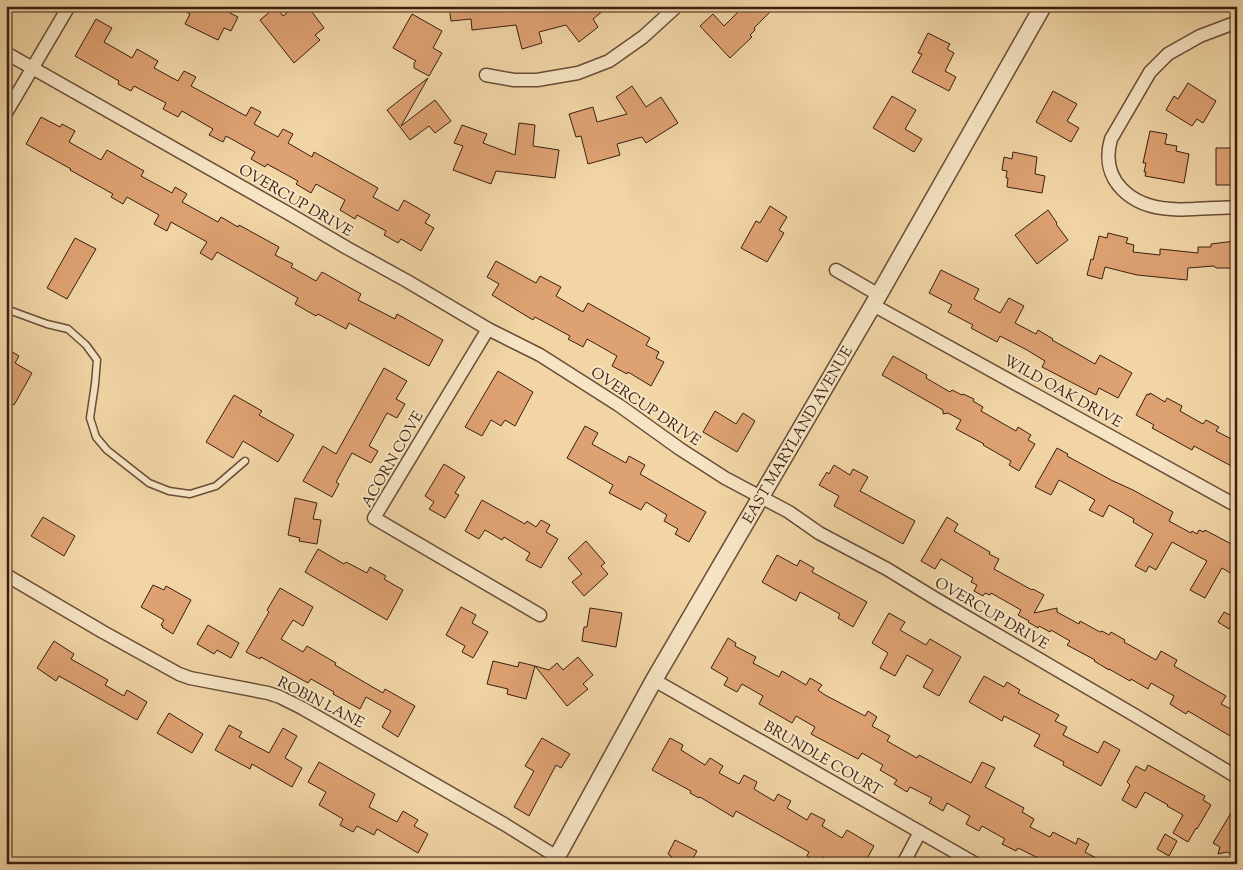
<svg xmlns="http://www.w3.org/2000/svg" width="1243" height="870" viewBox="0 0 1243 870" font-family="'Sorts Mill Goudy',serif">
<rect width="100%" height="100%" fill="#f1d5a5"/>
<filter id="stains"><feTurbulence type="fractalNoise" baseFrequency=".004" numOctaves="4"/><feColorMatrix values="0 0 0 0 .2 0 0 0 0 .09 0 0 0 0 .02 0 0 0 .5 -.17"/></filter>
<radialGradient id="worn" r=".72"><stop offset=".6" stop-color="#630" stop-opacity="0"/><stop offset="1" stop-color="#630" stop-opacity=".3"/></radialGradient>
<g fill="#dea172" stroke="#3a1e11">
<path d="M174,6H234L230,13L238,17L231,31L224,28L218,40L185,24L190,14Z"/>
<path d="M295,6H300L304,12L309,8L324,28L315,35L320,40L294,63L260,20L276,7L283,16Z"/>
<path d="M449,6H488V9L508,6H609L593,19L598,27L579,42L566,25L539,32L542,43L522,49L516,25L472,30L471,19L451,21Z"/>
<path d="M744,6H776L754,28L755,30L750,35L752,37L730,58L700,26L713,14L724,26Z"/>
<path d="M412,14L442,31L433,48L442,53L429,76L414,68V63L416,61L393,48Z"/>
<path d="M96,19L112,28L104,42L132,58L137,49L158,61L154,68L178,81L184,71L196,77L191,86L246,116L251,107L261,112L254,124L278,137L283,129L293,134L288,143L312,157L314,152L378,188L373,197L398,211L404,200L430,215L425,223L434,228L421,251L401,239L398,243L384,235L386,231L357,215L355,219L340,210L345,200L316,184L311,193L296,184L298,181L267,164L265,167L251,159L255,152L226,136L223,142L209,135L213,129L182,111L178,117L163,109L166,103L134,86L131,91L118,84L119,81L75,56Z"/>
<path d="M928,33L950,44L947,49L954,53L945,71L956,77L949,91L912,72L922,54L918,53Z"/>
<path d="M428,78L401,126L435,100L451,121L435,133L429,126L410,140L387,110Z"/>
<path d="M1188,83L1216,101L1203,123L1197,119L1192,126L1166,110L1174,96L1178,99Z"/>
<path d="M632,86L646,107L661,97L678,123L646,143L642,137L617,144L620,155L588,164L581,136L576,137L569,114L593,107L597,122L627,114L616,97Z"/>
<path d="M1053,91L1077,104L1067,121L1079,128L1071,142L1036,122Z"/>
<path d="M892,96L916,110L905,129L922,139L914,152L873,128Z"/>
<path d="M41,117L60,127L62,124L75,131L69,142L101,160L107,150L144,171L141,176L172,193L175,187L187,194L182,202L218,222L221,217L238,227L239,225L279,247L275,255L293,264L291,267L316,281L322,272L361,294L358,300L395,319L397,314L443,340L429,366L349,323L346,329L318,314L316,316L295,304L298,298L217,252L212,260L200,253L207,242L171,222L167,231L154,224L159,215L127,197L123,204L111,197L113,194L70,170L71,169L26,144Z"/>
<path d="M519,123L535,125L533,146L559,150L555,178L496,171L491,184L453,170L463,146L454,143L462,125L487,134L483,143L515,155Z"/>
<path d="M1150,131L1167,134L1165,144L1177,146L1176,151L1189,154L1184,183L1145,176L1146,172H1144L1146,163H1143Z"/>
<path d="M1216,148H1237V174H1232V185H1216Z"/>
<path d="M1013,152L1037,157L1035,174L1045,176L1042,193L1007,187L1008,178H1006L1007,171L1002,170L1004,157L1012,159Z"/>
<path d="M770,206L787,217L779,230L784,233L767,262L741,248L756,221L760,223Z"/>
<path d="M1048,210L1057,223L1056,224L1068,240L1037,264L1015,235Z"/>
<path d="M1108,233L1128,238L1126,243L1134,245L1133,252L1160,255V249L1198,253V247H1211V244L1235,241V243H1237V268H1216L1214,266L1188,268L1187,280L1137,275L1105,267L1102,279L1087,275L1091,259L1093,260L1099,236L1107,238Z"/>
<path d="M75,238L96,249L67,299L47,288Z"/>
<path d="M496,261L536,283L540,276L561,287L556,296L583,312L588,303L650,338L646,345L659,352L656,358L664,362L651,386L628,372L627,374L612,366L617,356L587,339L583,347L568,339L570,336L535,317L533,320L492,295L499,284L487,277Z"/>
<path d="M941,270L979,289L974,299L1000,313L1009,298L1024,306L1015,323L1036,334L1038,330L1053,339L1052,340L1095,364L1100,355L1132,373L1118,398L1099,388L1096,395L1042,367L1045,361L1027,350L1000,336L997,342L971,328L973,325L948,312L952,305L929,293Z"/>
<path d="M6,348L19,356L15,363L32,373L14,405L6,401Z"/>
<path d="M893,356L927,375L926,378L950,392L952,390L962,395L963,394L974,399L973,401L983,407L981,411L1016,431L1018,427L1031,435L1028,440L1035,444L1019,471L1009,465L1011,461L983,445L984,444L956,429L961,420L948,413L943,414V410L882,375Z"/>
<path d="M384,368L407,381L396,399L405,404L397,418L387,413L369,446L378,451L371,463L352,453L336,482L339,484L332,497L303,481L323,446L336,454Z"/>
<path d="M498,371L533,392L515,426L505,420L501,426L491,420L482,436L465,427Z"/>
<path d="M1150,393L1165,402L1167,398L1182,406L1180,411L1203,424L1206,420L1219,427L1216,431L1237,442V469L1194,446L1192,450L1152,428L1154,425L1136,415L1147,394L1149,395Z"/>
<path d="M234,395L262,411L259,415L294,435L278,462L243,441L233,458L206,442Z"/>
<path d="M715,411L736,424L743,413L755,421L737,452L703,432Z"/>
<path d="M585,426L598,433L592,444L626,463L629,456L645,465L640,474L706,512L689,542L675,534L678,529L664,521L667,515L646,502L641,510L609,493L613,485L567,458Z"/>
<path d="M1057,448L1068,454L1067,456L1111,480L1133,490L1173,512L1169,521L1191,533L1192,531L1197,534L1199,530L1204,532L1205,530L1237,547V577L1222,568L1205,598L1190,590L1207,561L1172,542L1156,570L1149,566L1146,572L1135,566L1153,534L1133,522L1134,519L1109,505L1103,517L1089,510L1095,500L1059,480L1051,495L1035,487Z"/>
<path d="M444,464L465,477L455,493L459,495L445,518L429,509L434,502L425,496Z"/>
<path d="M834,465L850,475L853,469L868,477L860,491L915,521L903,544L834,506L839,496L819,485L827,472L829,474Z"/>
<path d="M295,498L317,503L313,519L321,520L317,544L299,541L300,538L288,535Z"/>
<path d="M482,500L525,524L527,521L536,527L541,520L550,525L546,532L558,539L541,568L526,560L530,553L504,537L502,540L485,530L479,539L465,531Z"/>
<path d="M43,517L75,536L64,556L31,536Z"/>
<path d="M947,517L958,524L954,531L990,552L989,554L999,559L994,569L1032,590L1033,589L1044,595L1034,613L1057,608V612L1079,624L1080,621L1100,632L1102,631L1109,635L1111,632L1125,640L1124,642L1156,660L1161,651L1177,660L1174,666L1226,696L1221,704L1237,712V740L1188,711L1186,714L1170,704L1174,696L1151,683L1148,689L1131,679L1130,681L1109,669V670L1094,661L1095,660L1067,645L1070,641L1051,630L1050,632L1039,626L1038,628L1028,622L1029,621L1018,615L1021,610L991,593L990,595L985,593L983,596L974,591L977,585L971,582L973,578L941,559L935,569L921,561Z"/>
<path d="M586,541L605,563L601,566L608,574L584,596L572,582L582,574L568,558Z"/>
<path d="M318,549L344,564L346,562L367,573L370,567L386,576L384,579L403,590L387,620L305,572Z"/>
<path d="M777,555L797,566L800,560L814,568L812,572L867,602L853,627L838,618L840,614L800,592L796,601L762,582Z"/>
<path d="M153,585L164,590L166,586L191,600L173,634L162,627L163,626L161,625L164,620L141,607Z"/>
<path d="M280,588L313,607L303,626L293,620L281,639L303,652L307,646L336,663L335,665L383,693L385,689L415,706L398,737L382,727L391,711L366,697L360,709L333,694L334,692L311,679L308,683L261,657L260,659L246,652L269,612L267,610Z"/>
<path d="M461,607L476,615L472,623L488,632L473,658L462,652L465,646L446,635Z"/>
<path d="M590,608L622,613L616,647L582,641L584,627H587Z"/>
<path d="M1224,612L1236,618L1229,629L1218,622Z"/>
<path d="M889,613L905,622L900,630L926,645L930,639L961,657L939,696L923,687L933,670L907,655L895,676L880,668L888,653L872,643Z"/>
<path d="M208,625L239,643L231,658L217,650L214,654L197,644Z"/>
<path d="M728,638L736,643L735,646L756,657L753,663L779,677L782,671L806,685L810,678L822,685L818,690L825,695L865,716L868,711L877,717L872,726L890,736L887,741L917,758L919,755L971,783L982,762L995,768L985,787L1024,808L1022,812L1034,819L1030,827L1050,837L1053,832L1076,844L1078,838L1089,844L1085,852L1107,864H1035L1038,858L1018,848L1016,851L1002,844L1005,839L982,826L979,831L966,824L970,816L947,803L943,811L929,803L932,798L910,787L907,792L894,784L897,780L880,770L883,765L862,753L858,759L811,734L815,727L796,716L792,723L759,704L763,696L742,684L737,692L724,685L728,678L711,668Z"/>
<path d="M54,641L74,654L71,659L108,680L105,685L124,696L127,690L147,702L137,720L59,676L56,681L37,668Z"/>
<path d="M578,657L593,675L583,684L588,689L567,706L535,666L549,670L557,663L563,670Z"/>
<path d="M493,661L518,667L519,662L535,666L526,699L507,694L508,689L487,684Z"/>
<path d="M984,676L1004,687L1007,682L1020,690L1018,693L1059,715L1055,721L1067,727L1063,735L1098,753L1104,741L1120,750L1101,786L1063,765L1064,762L1034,746L1040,735L1004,716L1002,721L969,702Z"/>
<path d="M169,713L203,734L192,753L157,733Z"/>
<path d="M229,725L242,732L239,737L269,753L283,728L297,736L285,758L302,768L292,787L252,764L250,769L215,750Z"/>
<path d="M542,738L570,754L561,768L556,765L529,816L514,807L534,771L525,766Z"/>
<path d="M670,738L683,745L681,750L705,765L710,758L723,766L719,773L739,784L744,775L757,782L754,789L774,801L778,794L791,801L787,808L807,820L811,813L825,820L822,826L842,838L847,830L874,846L864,864H835L823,857L819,863L807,856L809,852L761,825L736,811L733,817L700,797L699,798L690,793L691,791L652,770Z"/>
<path d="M319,762L375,794L369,807L397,822L403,811L418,820L414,826L428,834L418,853L377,829L374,835L357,826L353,832L340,825L343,819L319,805L326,792L308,782Z"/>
<path d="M1148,765L1205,796L1203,800L1211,805L1197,829L1196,828L1188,842L1173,833L1183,815L1167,806L1168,805L1145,792L1136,808L1122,800L1130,785L1127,782L1136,766L1145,771Z"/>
<path d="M1237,803V858L1227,852L1218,854L1220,847L1213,843Z"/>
<path d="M1165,834L1177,841L1169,856L1157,849Z"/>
<path d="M675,840L697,851L690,864H668L672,857L668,854Z"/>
</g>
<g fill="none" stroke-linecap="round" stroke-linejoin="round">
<defs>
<path id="service" d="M6,309L47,324L68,329L86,345L97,360L95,384L90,418L96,437L107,450L149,483L169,491L190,494L216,486L245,461"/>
<g id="minor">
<path d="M1237,22L1200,36L1168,54L1150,72L1111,139C1099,181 1132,207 1171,209C1179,210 1187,209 1194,209C1208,208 1223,208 1237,207"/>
<path d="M6,53L286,212L347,248L407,281L488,329L540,355L620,406L680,449L725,478L789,512L819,533L887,569L936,599L1136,716L1237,777"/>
<path d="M486,75L514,80H537L578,73L609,61L643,37L677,6"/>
<path d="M6,113L69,6"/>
<path d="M836,270L879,295"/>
<path d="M873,305L1237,506"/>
<path d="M488,329L374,518L540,615"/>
<path d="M6,575L103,632L179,674L190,678L268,693L280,697L302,708L504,824L557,857"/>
<path d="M654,680L976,864"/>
<path d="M903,864L920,832"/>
</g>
<g id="tertiary">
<path id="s1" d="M553,864L654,680L766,488L873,305L1043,6"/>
</g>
</defs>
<use href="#service" stroke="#684c36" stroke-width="9"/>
<use href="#minor" stroke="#684c36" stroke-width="15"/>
<use href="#tertiary" stroke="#684c36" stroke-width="19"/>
<use href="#service" stroke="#f6e4c4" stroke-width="6"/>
<use href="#minor" stroke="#f6e4c4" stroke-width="12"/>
<use href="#tertiary" stroke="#f6e4c4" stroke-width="16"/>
</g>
<g text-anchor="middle" stroke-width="4" stroke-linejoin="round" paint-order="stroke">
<g font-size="15" fill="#3a1e11" stroke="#f6e4c4">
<text transform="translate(296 200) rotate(30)" y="5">OVERCUP DRIVE</text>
<text transform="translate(1063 391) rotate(29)" y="5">WILD OAK DRIVE</text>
<text transform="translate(646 406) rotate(34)" y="5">OVERCUP DRIVE</text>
<text dy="5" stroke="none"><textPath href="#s1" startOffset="494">EAST MARYLAND AVENUE</textPath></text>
<text transform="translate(392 459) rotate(-60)" y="5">ACORN COVE</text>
<text transform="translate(992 613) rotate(30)" y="5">OVERCUP DRIVE</text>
<text transform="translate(321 702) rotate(27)" y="5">ROBIN LANE</text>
<text transform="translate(823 758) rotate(30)" y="5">BRUNDLE COURT</text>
</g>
</g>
<rect width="1243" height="870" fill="none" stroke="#f1d5a5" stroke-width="25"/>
<rect x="8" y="8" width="1228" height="855" fill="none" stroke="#3a1e11" stroke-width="2.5"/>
<rect x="12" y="12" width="1218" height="845" fill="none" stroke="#3a1e11"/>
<rect width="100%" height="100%" filter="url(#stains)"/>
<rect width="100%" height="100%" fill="url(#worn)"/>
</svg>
